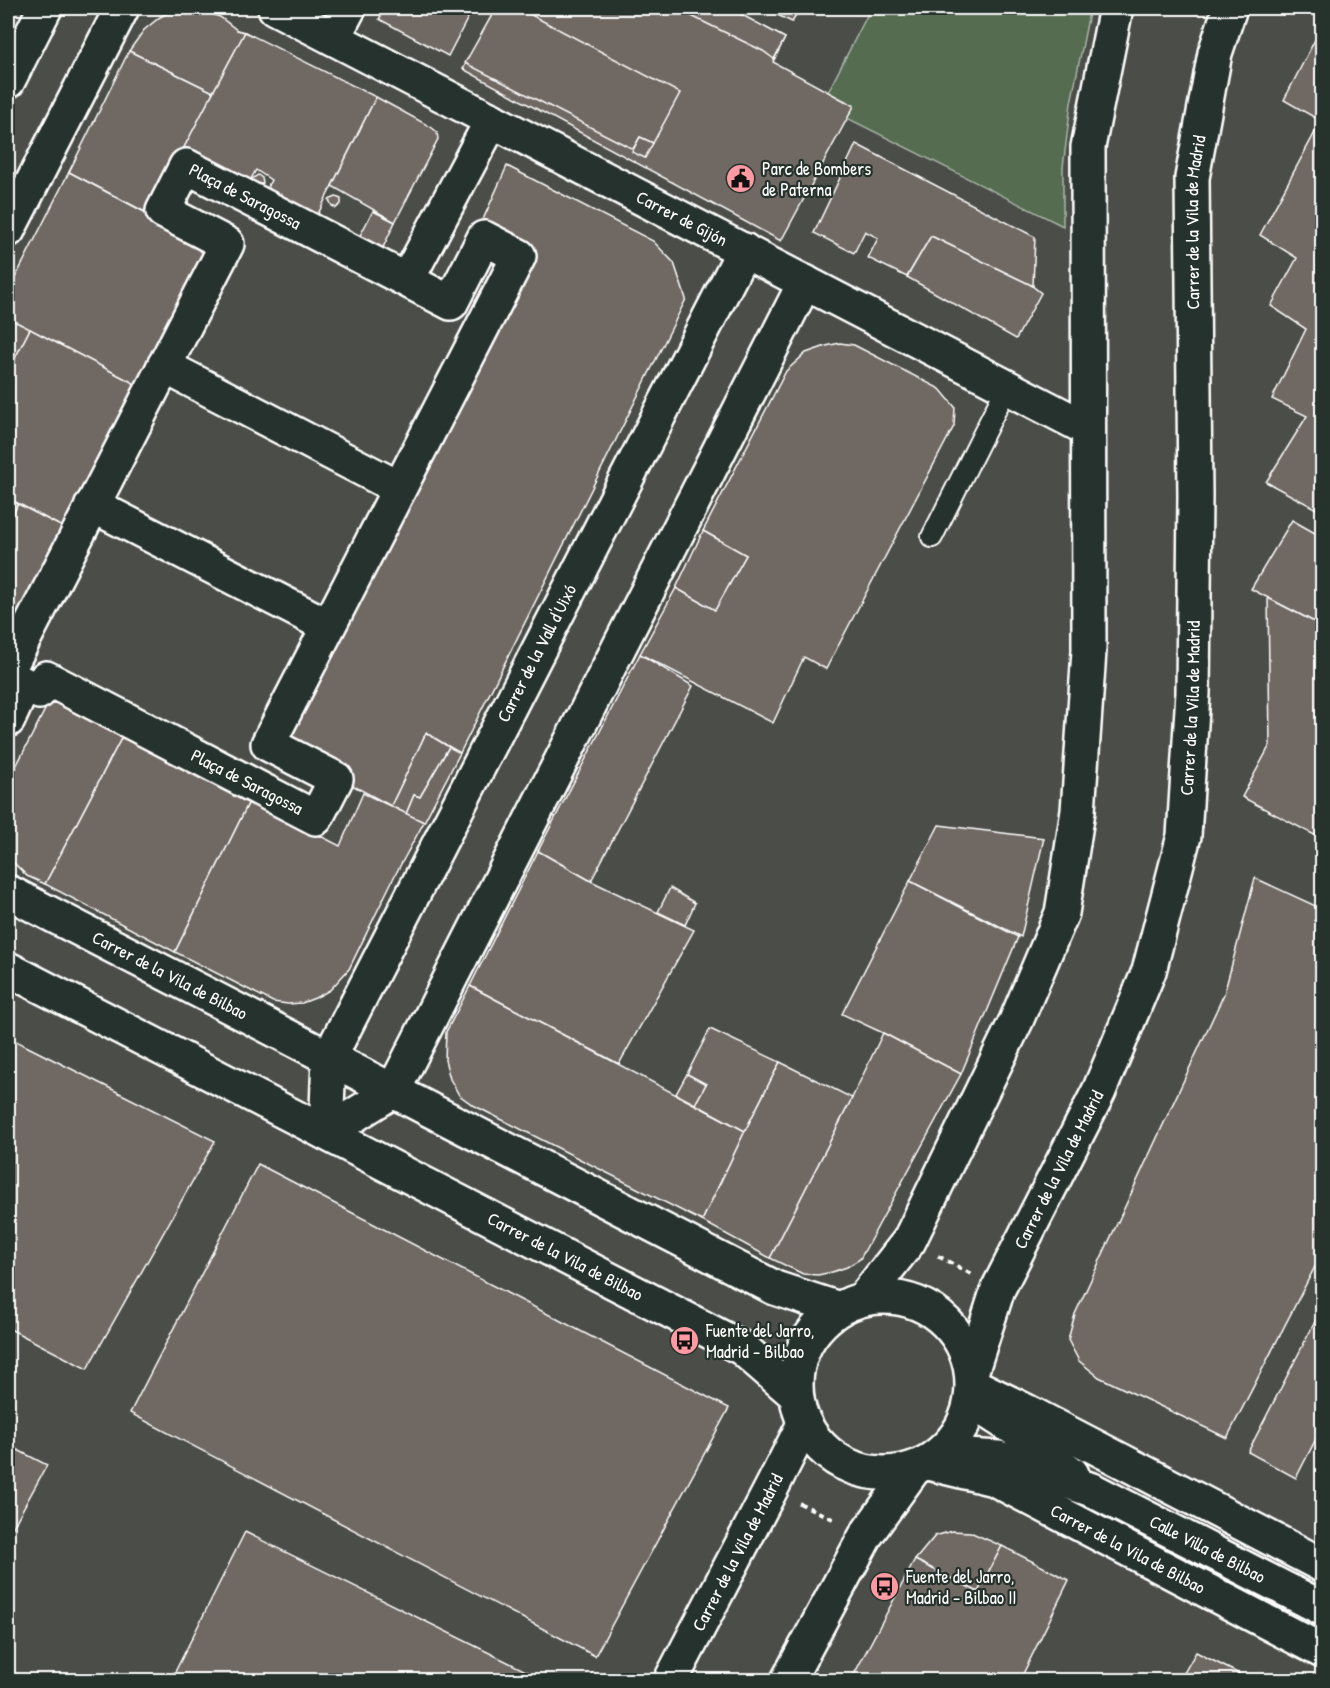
<svg xmlns="http://www.w3.org/2000/svg" width="1330" height="1688" viewBox="0 0 1330 1688" font-family="'Patrick Hand',sans-serif">
<rect width="100%" height="100%" fill="#3c433d"/>
<filter id="ink" filterUnits="userSpaceOnUse"><feTurbulence type="fractalNoise" baseFrequency=".0167" numOctaves="2"/><feDisplacementMap in="SourceGraphic" scale="12" xChannelSelector="R" yChannelSelector="G"/><feConvolveMatrix kernelMatrix="1 2 1 2 8 2 1 2 1" color-interpolation-filters="sRGB"/></filter>
<g filter="url(#ink)">
<rect fill="#4c4e48" x="8" y="8" width="1314" height="1672"/>
<path fill="#556c51" stroke="#aab6a8" stroke-width="1.5" d="M871,8H1090L1071,103L1063,167V226L847,118L854,105L828,92Z"/>
<g fill="#706863" stroke="#fff" stroke-width="1.5">
<path d="M194,8L220,17L237,30L245,32L213,92L129,51L144,30L160,17L173,10Z"/>
<path d="M386,8H473L448,56L379,19Z"/>
<path d="M496,8H729L785,38L773,62L854,106L781,241L463,69Z"/>
<path d="M496,8H518L680,93L653,143L640,137L633,149L465,63Z"/>
<path d="M675,8H729L785,38L774,59L763,51Z"/>
<path d="M763,8H801L792,22Z"/>
<path d="M1322,26V512L1266,482L1307,416L1272,399L1306,329L1271,306L1297,258L1260,235L1321,121L1284,100Z"/>
<path d="M245,32L376,97L312,226L259,203L271,180L256,170L243,193L178,158Z"/>
<path d="M129,51L213,92L149,214L69,172Z"/>
<path d="M376,97L431,127L437,132L438,139L395,222L332,186Z"/>
<path d="M640,137L653,143L645,158L632,152Z"/>
<path d="M856,144L1035,237L1033,286L931,236L907,277L868,258L878,238L865,231L854,253L814,233Z"/>
<path d="M507,166L653,241L674,263L686,299L460,753L426,733L391,806L277,745L528,259L477,233Z"/>
<path d="M69,172L214,249L141,387L8,318V292Z"/>
<path d="M258,175L262,178L263,183L257,187L253,184L252,179Z"/>
<path d="M336,197L341,199V204L336,208L332,206L329,200Z"/>
<path d="M373,211L395,222L379,256L356,243Z"/>
<path d="M931,236L1031,285L1041,293L1016,339L907,277Z"/>
<path d="M8,318L30,329L8,372Z"/>
<path d="M30,329L141,387L68,530L8,498V372Z"/>
<path d="M840,343L854,345L940,389L955,407L954,426L826,669L804,657L773,723L640,654L676,588L715,610L746,555L703,531L786,371L806,353L826,346Z"/>
<path d="M8,498L18,504L8,525Z"/>
<path d="M18,504L72,532L8,653V525Z"/>
<path d="M1292,520L1322,537V626L1251,589Z"/>
<path d="M703,531L746,555L715,610L676,588Z"/>
<path d="M1268,598L1322,626V839L1242,797L1270,745Z"/>
<path d="M640,654L693,686L591,881L538,851Z"/>
<path d="M50,700L123,735L45,884L27,876L10,859L8,855V782Z"/>
<path d="M426,733L449,747L420,797L414,795L406,814L391,806Z"/>
<path d="M123,735L250,800L175,952L45,884Z"/>
<path d="M449,747L460,753L424,822L406,814L414,795L420,797Z"/>
<path d="M363,793L424,822L394,877L349,969L330,990L315,998L302,1003L288,1004L273,1002L175,952L250,800L340,846Z"/>
<path d="M939,825L1044,838L1021,937L910,881Z"/>
<path d="M538,851L591,881L694,930L619,1064L470,986Z"/>
<path d="M1255,878L1322,909V1253L1227,1438L1099,1377L1079,1361L1068,1340L1075,1314L1224,994Z"/>
<path d="M910,881L1018,937L961,1074L883,1033L842,1014Z"/>
<path d="M670,888L695,903L685,925L658,912Z"/>
<path d="M470,986L745,1131L702,1221L473,1105L459,1095L450,1079L445,1060L446,1032Z"/>
<path d="M710,1029L780,1062L745,1131L695,1104L706,1084L687,1074Z"/>
<path d="M883,1033L961,1074L860,1259L847,1267L832,1272L818,1275L803,1274L770,1258L852,1098Z"/>
<path d="M8,1037L215,1141L87,1369L8,1328Z"/>
<path d="M780,1062L852,1098L770,1258L702,1221L745,1131Z"/>
<path d="M687,1074L706,1084L695,1104L676,1094Z"/>
<path d="M258,1164L729,1408L595,1656L130,1413Z"/>
<path d="M1322,1308V1427L1296,1478L1248,1452Z"/>
<path d="M8,1445L47,1465L8,1536Z"/>
<path d="M952,1531L970,1532L1002,1546L978,1592L915,1560L935,1536Z"/>
<path d="M245,1532L544,1680H171Z"/>
<path d="M1002,1546L1069,1580L1020,1680H851L915,1560L978,1592Z"/>
<path d="M1196,1652L1251,1680H1180Z"/>
</g>
<g fill="none" stroke-linecap="round" stroke-linejoin="round">
<defs>
<path id="service" d="M932,537L1007,387"/>
<g id="minor">
<path id="s1" d="M275,8L1088,429"/>
<path d="M333,38L349,8"/>
<path d="M8,81L45,8"/>
<path d="M8,230L122,8"/>
<path d="M407,280L492,120"/>
<path d="M164,366L399,488"/>
<path d="M92,505L328,626"/>
<path id="s2" d="M8,670L227,244L163,211L186,166L451,303L484,238L519,256L268,744L336,779L316,818L46,678L39,692L8,676"/>
<path d="M8,720L24,685"/>
<path id="s3" d="M8,892L775,1288L836,1308"/>
<path id="s4" d="M8,969L742,1348L795,1394"/>
<path d="M393,1091L805,282"/>
<path id="s5" d="M326,1133L329,1058L744,250"/>
<path d="M326,1133L393,1091"/>
<circle cx="884" cy="1385" r="88"/>
<path d="M865,1297L909,1241L1016,1021L1062,913L1078,811L1089,651L1088,147L1116,8"/>
<path id="s6" d="M972,1370L998,1289L1099,1091L1149,971L1184,836L1193,693L1195,496L1192,178L1215,53L1230,8"/>
<path d="M973,1385L1026,1411L1322,1565"/>
<path d="M985,1410L1015,1429L1072,1474"/>
<path id="s7" d="M966,1456L999,1458L1092,1490L1322,1608"/>
<path id="s8" d="M928,1463L994,1479L1322,1651"/>
<path id="s9" d="M671,1680L771,1489L804,1424"/>
<path d="M788,1680L866,1535L913,1470"/>
</g>
</defs>
<use href="#service" stroke="#fff" stroke-width="24"/>
<use href="#minor" stroke="#fff" stroke-width="38"/>
<g stroke="#fff" stroke-width="4" stroke-dasharray="6 4.5" stroke-linecap="butt">
<path d="M938,1256L971,1274"/>
<path d="M799,1503L835,1520"/>
</g>
<use href="#service" stroke="#26332d" stroke-width="20"/>
<use href="#minor" stroke="#26332d" stroke-width="33"/>
</g>
</g>
<defs>
<symbol id="civic-disc" viewBox="-11 -11 22 22"><circle r="9.5" fill="#ff9aa2" stroke="#26332d"/><path d="M-.6-6.5H3V-4.5H.6V-3L4-1V1h2V6H-6V1h2V-1L-.6-3ZM-1.2 2.5V6h2.4V2.5Z" fill="#111"/></symbol>
<symbol id="bus-disc" viewBox="-11 -11 22 22"><circle r="9.5" fill="#ff9aa2" stroke="#26332d"/><path d="M-5-6H5V4H4V6H2V4H-2V6H-4V4H-5ZM-3.5-4V0h7V-4ZM-3.5 1.2v1.5H-2V1.2ZM2 1.2v1.5H3.5V1.2Z" fill="#111"/></symbol>
</defs>
<g fill-rule="evenodd">
<use href="#civic-disc" x="724" y="162" width="33" height="33"/>
<use href="#bus-disc" x="668" y="1324" width="33" height="33"/>
<use href="#bus-disc" x="868" y="1570" width="33" height="33"/>
</g>
<g text-anchor="middle" stroke-width="4.5" stroke-linejoin="round" paint-order="stroke">
<g font-size="18" fill="#fff" stroke="#26332d" text-anchor="start">
<text x="762" y="175">Parc de Bombers<tspan x="762" dy="21">de Paterna</tspan></text>
<text x="706" y="1337">Fuente del Jarro,<tspan x="706" dy="21">Madrid - Bilbao</tspan></text>
<text x="906" y="1583">Fuente del Jarro,<tspan x="906" dy="21">Madrid - Bilbao II</tspan></text>
</g>
<g font-size="18" fill="#fff" stroke="#26332d">
<text dy="6" stroke="none"><textPath href="#s2" startOffset="668">Plaça de Saragossa</textPath></text>
<text dy="6" stroke="none"><textPath href="#s1" startOffset="458">Carrer de Gijón</textPath></text>
<text dy="6" stroke="none"><textPath href="#s6" startOffset="1191">Carrer de la Vila de Madrid</textPath></text>
<text dy="6" stroke="none"><textPath href="#s5" startOffset="530">Carrer de la Vall d'Uixó</textPath></text>
<text dy="6" stroke="none"><textPath href="#s6" startOffset="705">Carrer de la Vila de Madrid</textPath></text>
<text transform="translate(247 782) rotate(27)" y="6">Plaça de Saragossa</text>
<text dy="6" stroke="none"><textPath href="#s3" startOffset="182">Carrer de la Vila de Bilbao</textPath></text>
<text dy="6" stroke="none"><textPath href="#s6" startOffset="219">Carrer de la Vila de Madrid</textPath></text>
<text dy="6" stroke="none"><textPath href="#s4" startOffset="627">Carrer de la Vila de Bilbao</textPath></text>
<text dy="6" stroke="none"><textPath href="#s8" startOffset="219">Carrer de la Vila de Bilbao</textPath></text>
<text dy="6" stroke="none"><textPath href="#s7" startOffset="261">Calle Villa de Bilbao</textPath></text>
<text dy="6" stroke="none"><textPath href="#s9" startOffset="144">Carrer de la Vila de Madrid</textPath></text>
</g>
</g>
<rect width="1330" height="1688" fill="none" stroke="#26332d" stroke-width="30"/>
<rect x="15" y="15" width="1300" height="1658" fill="none" stroke="#fff" stroke-width="2" filter="url(#ink)"/>
</svg>
